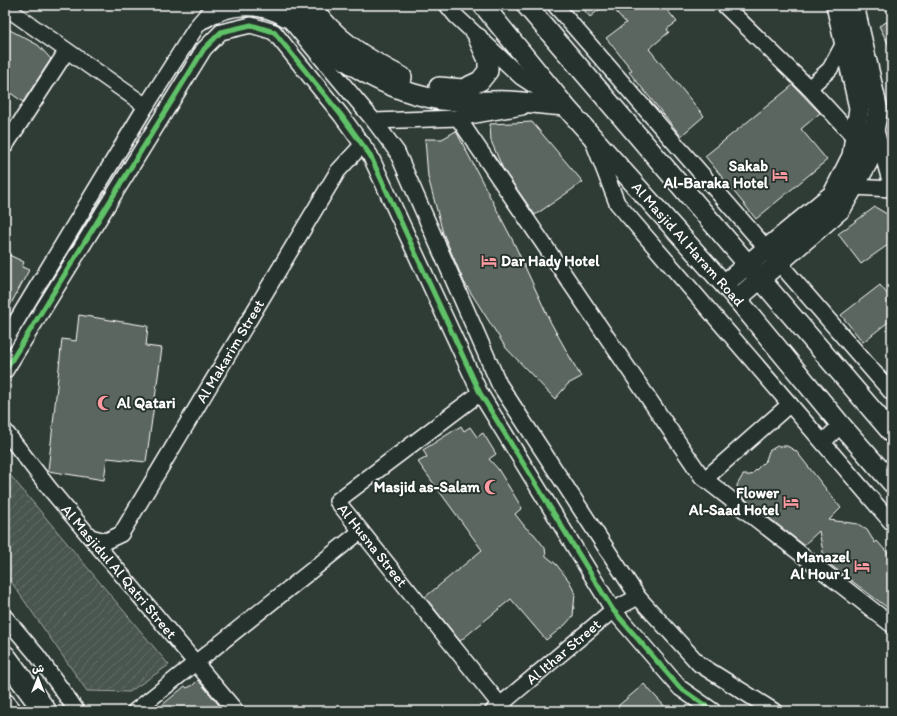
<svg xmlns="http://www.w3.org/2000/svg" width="897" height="716" viewBox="0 0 897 716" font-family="Itim,'Playpen Sans Arabic',sans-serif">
<defs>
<pattern id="garden-furrows" width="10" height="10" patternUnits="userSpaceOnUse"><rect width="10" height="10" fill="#4a544f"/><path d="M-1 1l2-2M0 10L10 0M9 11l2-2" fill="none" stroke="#656e69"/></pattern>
</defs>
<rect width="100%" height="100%" fill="#2f3b35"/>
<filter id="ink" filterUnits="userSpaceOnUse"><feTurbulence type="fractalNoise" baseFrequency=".025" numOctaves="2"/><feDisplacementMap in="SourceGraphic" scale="8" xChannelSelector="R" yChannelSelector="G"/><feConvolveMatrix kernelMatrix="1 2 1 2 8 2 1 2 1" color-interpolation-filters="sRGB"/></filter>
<g filter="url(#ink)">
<path fill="url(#garden-furrows)" stroke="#a4aaa7" d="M5,469L169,665L129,692L87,691L5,573Z"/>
<g fill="#5b6661" stroke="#fff">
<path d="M580,5H605L590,17Z"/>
<path d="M610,5H655L659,9L664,6L677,22L667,29L669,32L649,49L704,116L681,136L629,72L632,70L606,38L626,23Z"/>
<path d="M892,19V51L879,26Z"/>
<path d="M8,29L38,45L51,59L23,102L5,89V36Z"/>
<path d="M793,85L820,113L801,129L827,160L756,219L705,156Z"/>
<path d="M532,122L583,182L535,215L503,169L491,141L490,124Z"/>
<path d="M456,131L513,241L551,323L581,377L568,384L555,399L506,348L464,282L443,233L428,177L425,139H442Z"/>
<path d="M875,207L892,217V242L861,264L838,234Z"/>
<path d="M5,253L24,262L22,267L29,270L5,315Z"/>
<path d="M880,285L892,300V319L863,342L841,315Z"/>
<path d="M79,315L148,326L146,346L162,348L146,462L107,458L104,480L48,471L62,339L76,341Z"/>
<path d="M461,426L464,431L470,427L477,437L483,433L496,454L489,459L498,469L522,508L515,514L526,528L534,534L545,548L546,556L556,564L570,582L575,594L573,616L565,625L546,640L511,599L460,641L425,597L482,550L418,462L427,457L423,450Z"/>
<path d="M777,446H787L796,451L841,508L829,520L858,524L867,530L875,543L877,541L892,558V611L829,564L824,557L819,531L804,545L738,494L737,485L743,475H751L766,460L769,451Z"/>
<path d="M198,680L224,711H155L185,686L187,688L193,685Z"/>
<path d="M644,684L669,711H612Z"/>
</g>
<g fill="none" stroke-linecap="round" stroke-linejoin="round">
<defs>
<g id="minor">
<path d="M277,5L374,121L397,152L499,384L638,597L699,664L774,711"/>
<path d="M447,5L456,16L521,77L556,100"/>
<path d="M555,5L892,393"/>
<path d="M724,5L809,88L854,137"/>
<path d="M5,7L146,106"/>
<path d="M205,20C229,5 261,3 286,19"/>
<path d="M809,88L830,69L844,43"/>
<path d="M458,118L702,477L892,625"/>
<path d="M374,121L458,118L522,107"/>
<path d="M875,127L892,188"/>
<path d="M593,141L617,203L892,523"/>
<path d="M5,146L66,52"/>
<path d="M853,187L892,189"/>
<path d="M5,340L146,106L197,26L215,5"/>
<path d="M5,371L204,49L221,32L251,25L274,32L341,115L370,155L480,393L613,610L680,688L713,711"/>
<path id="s1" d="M480,393L337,501L505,711"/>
<path id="s2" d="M5,431L49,488L236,711"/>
<path d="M823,442L841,425"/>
<path d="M705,479L790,404"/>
<path id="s3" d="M90,537L106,541L121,534L338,171L363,144"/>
<path d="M5,617L37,655L77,711"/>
<path d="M135,711L361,531"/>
<path id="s4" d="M493,711L613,610L638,597"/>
</g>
<g id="major">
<path d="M296,5C324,55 379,88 435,99C459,104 483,100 508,101C527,102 545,105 565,106"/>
<path d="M311,5C333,39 367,59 402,77"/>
<path id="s5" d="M483,5L565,106L737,299L841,425L892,483"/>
<path d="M526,5L892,433"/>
<path d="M439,87L463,89L480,81L488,71V60L478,38"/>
<path d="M724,284L833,194L852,156L859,108L836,5"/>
<path d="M737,299L841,209L868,162L878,110L854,5"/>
</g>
<g id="highway">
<path d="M5,657L45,711"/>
<path d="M5,705L10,711"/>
</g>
</defs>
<use href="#minor" stroke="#fff" stroke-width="18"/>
<use href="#major" stroke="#fff" stroke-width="22"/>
<use href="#highway" stroke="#fff" stroke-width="25"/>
<use href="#minor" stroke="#26332d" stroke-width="15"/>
<use href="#major" stroke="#26332d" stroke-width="19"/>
<use href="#highway" stroke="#26332d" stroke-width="22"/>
<defs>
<path id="cycleway" d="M5,371L204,49L221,32L251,25L274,32L341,115L370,155L480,393L613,610L680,688L713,711"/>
</defs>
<use href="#cycleway" stroke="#26332d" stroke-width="8"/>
<use href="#cycleway" stroke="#61c268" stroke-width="5"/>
</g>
</g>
<defs>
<symbol id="hotel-bare" viewBox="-9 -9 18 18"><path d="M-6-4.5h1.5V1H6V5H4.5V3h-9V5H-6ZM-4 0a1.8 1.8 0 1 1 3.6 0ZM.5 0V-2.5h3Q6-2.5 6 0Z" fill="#ff9aa2" stroke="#26332d" stroke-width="2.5" paint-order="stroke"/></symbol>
<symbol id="mosque-bare" viewBox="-9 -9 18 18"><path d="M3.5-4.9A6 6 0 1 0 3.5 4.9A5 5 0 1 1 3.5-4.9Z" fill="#ff9aa2" stroke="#26332d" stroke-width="2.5" paint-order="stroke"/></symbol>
</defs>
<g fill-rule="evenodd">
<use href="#hotel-bare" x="769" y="164" width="22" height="22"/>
<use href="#hotel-bare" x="478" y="250" width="22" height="22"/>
<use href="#mosque-bare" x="94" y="392" width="22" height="22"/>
<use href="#mosque-bare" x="481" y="476" width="22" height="22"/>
<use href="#hotel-bare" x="780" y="491" width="22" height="22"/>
<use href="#hotel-bare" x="851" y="555" width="22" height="22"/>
</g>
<g text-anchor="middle" stroke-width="4" stroke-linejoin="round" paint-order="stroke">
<g font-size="15" font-weight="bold" fill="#fff" stroke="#26332d" text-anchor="end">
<text x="768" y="171">Sakab<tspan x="768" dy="17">Al-Baraka Hotel</tspan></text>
<text x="501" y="266" text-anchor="start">Dar Hady Hotel</text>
<text x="117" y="408" text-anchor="start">Al Qatari</text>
<text x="480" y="492">Masjid as-Salam</text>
<text x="779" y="498">Flower<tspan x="779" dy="17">Al-Saad Hotel</tspan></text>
<text x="850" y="562">Manazel<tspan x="850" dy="17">Al Hour 1</tspan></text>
</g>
<g font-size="15" fill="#fff" stroke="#26332d">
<text dy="5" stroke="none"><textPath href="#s5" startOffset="315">Al Masjid Al Haram Road</textPath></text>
<text dy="5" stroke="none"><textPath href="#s3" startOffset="246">Al Makarim Street</textPath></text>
<text dy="5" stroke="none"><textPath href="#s1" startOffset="236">Al Husna Street</textPath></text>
<text dy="5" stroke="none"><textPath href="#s2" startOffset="181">Al Masjidul Al Qatri Street</textPath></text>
<text dy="5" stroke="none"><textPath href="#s4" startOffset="92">Al Ithar Street</textPath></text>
</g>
</g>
<rect width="897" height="716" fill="none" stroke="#26332d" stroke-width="20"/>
<rect x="10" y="10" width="877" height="696" fill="none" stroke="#fff" stroke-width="1.5" filter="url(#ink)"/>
<g transform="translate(38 678)" stroke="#26332d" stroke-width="3" paint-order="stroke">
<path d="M0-3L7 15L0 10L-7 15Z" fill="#ffffff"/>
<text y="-6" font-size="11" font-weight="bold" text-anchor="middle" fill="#ffffff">ش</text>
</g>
</svg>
